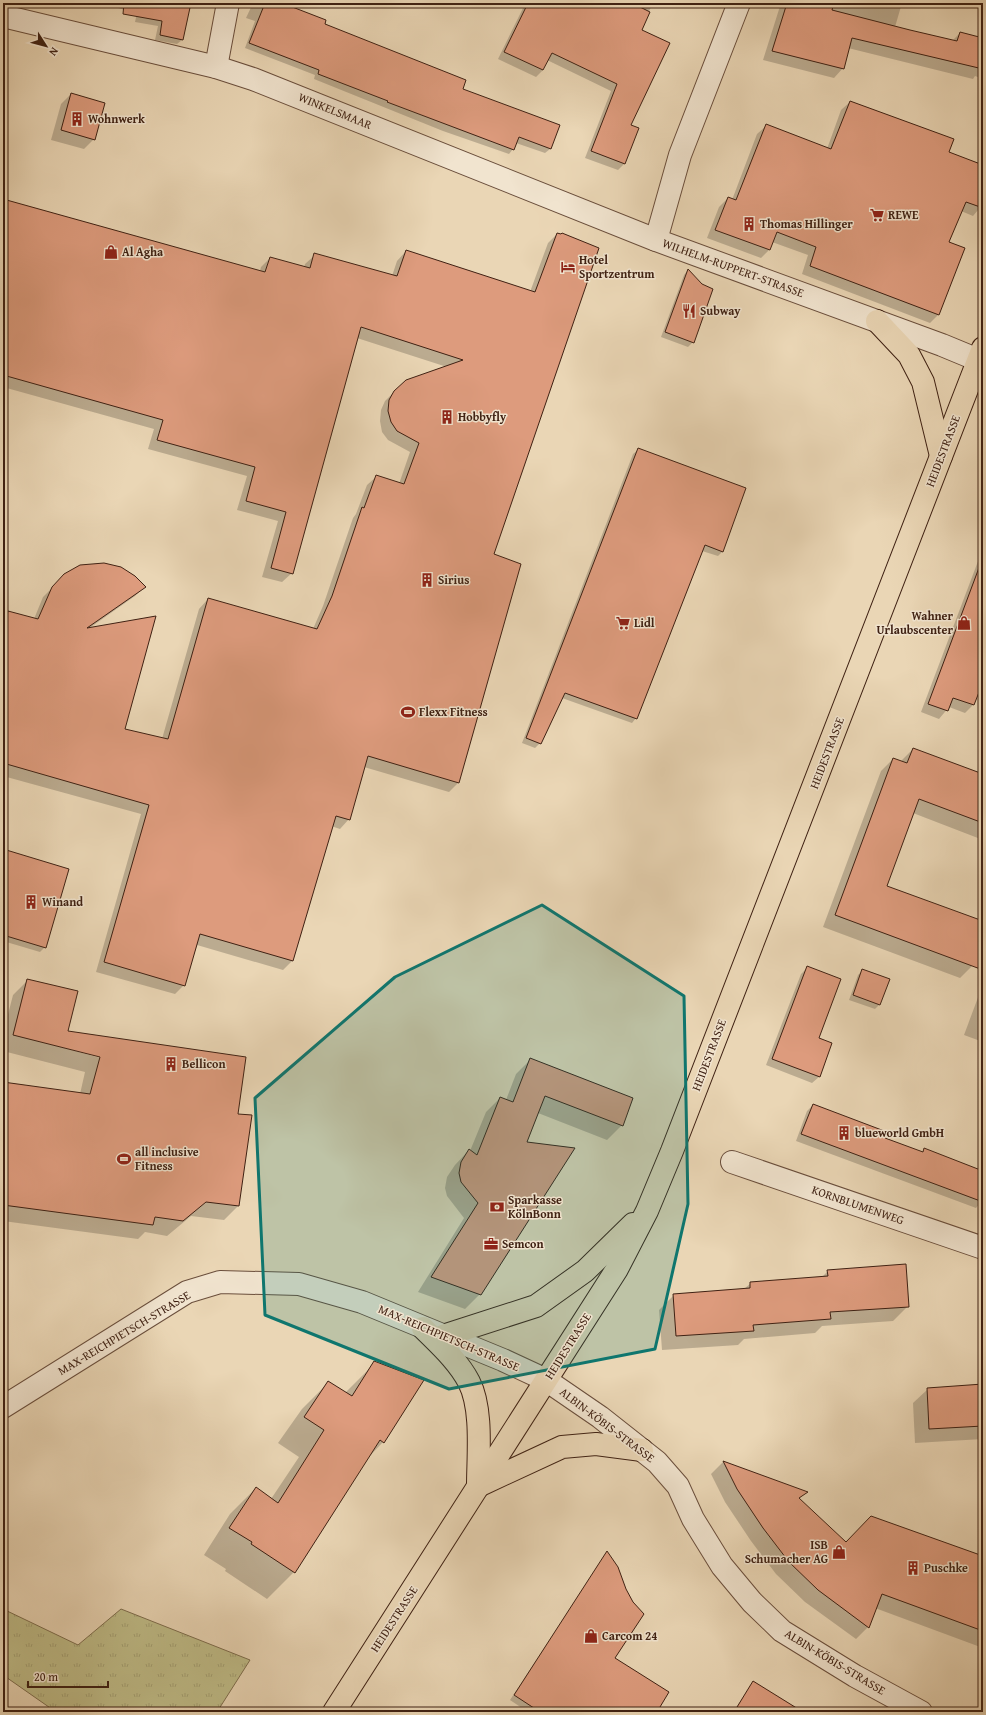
<svg xmlns="http://www.w3.org/2000/svg" width="986" height="1715" viewBox="0 0 986 1715" font-family="'Gentium Book Plus',serif">
<defs>
<pattern id="grass-tufts" width="24" height="20" patternUnits="userSpaceOnUse"><rect width="24" height="20" fill="#bfbc88"/><path d="M3 7l-1-3M5 7V3M7 7l1-3M15 17l-1-3M17 17v-4M19 17l1-3" fill="none" stroke="#a5a174"/></pattern>
</defs>
<rect width="100%" height="100%" fill="#ead6b5"/>
<filter id="stains"><feTurbulence type="fractalNoise" baseFrequency=".005" numOctaves="4"/><feColorMatrix values="0 0 0 0 .2 0 0 0 0 .09 0 0 0 0 .02 0 0 0 .5 -.17"/></filter>
<radialGradient id="worn" r=".72"><stop offset=".6" stop-color="#630" stop-opacity="0"/><stop offset="1" stop-color="#630" stop-opacity=".3"/></radialGradient>
<path fill="url(#grass-tufts)" stroke="#7f6e4e" d="M3,1609L78,1645L121,1609L250,1660L217,1712H56L3,1675Z"/>
<g fill="#0003" fill-rule="evenodd">
<path d="M99,3H190L182,40L177,44L155,40L158,26L135,22L137,13Z"/>
<path d="M253,3H282L462,89L550,149L545,153L516,143L513,149L509,154L443,131L314,79L315,75L245,48L255,21L246,18Z"/>
<path d="M518,3H653L640,30L625,163L618,170L585,158L611,91L547,60L543,70L536,77L498,59L524,6Z"/>
<path d="M781,3H902L895,27L952,41L960,33L983,39V79L975,76L973,79L848,48L843,68L834,78L763,60Z"/>
<path d="M71,94L94,139L84,149L51,140L61,104Z"/>
<path d="M850,102L948,153L983,166V204L973,216L961,211L948,243L938,315L930,323L802,274L808,255L772,242L769,250L761,258L707,238L719,207L728,198L732,200L757,134L766,126L827,149L841,110Z"/>
<path d="M3,200L260,271L261,267L270,258L304,267L305,264L315,255L392,276L397,261L406,251L530,292L548,243L557,234L492,554L458,783L449,792L364,767L349,819L340,829L331,826L293,960L283,970L197,945L184,985L175,994L96,972L141,814L3,776V611L34,619L43,597L55,585L144,587L135,596L88,629L124,730L162,739L199,609L208,599L313,629L323,606L353,518L356,514L367,485L377,476L399,484L410,452L388,440L382,432L380,421L381,410L385,401L394,392L447,367L357,338L292,573L282,582L262,577L278,521L237,510L247,476L148,449L154,429L3,387Z"/>
<path d="M688,270L693,342L688,347L661,337L684,275Z"/>
<path d="M638,450L722,552L718,556L702,551L636,718L632,723L562,698L540,743L535,748L522,743L633,454Z"/>
<path d="M983,548V688L980,686L973,705L965,713L949,707L939,719L921,712Z"/>
<path d="M913,749L983,775V840L913,813L886,886L983,923V937L972,966L960,978L823,927L881,771L893,759L900,762Z"/>
<path d="M3,850L45,947L40,952L3,941Z"/>
<path d="M808,967L817,1039L831,1044L819,1077L812,1083L766,1065L801,974Z"/>
<path d="M863,970L879,1005L875,1009L849,1000L858,975Z"/>
<path d="M28,980L66,1032L236,1114L238,1206L224,1220L191,1216L167,1236L145,1232L138,1239L3,1221V1083L80,1094L85,1072L3,1051V1034L13,995ZM61,1047H66L105,1057L104,1059Z"/>
<path d="M983,984V1042L964,1035Z"/>
<path d="M530,1060L622,1125L607,1140L538,1113L526,1143L480,1294L465,1309L418,1292L464,1218L447,1196L445,1188L447,1177L455,1165L469,1150L470,1151L486,1112L500,1098L506,1100L516,1074Z"/>
<path d="M813,1105L884,1138L921,1153L925,1150L983,1172L982,1201L976,1208L796,1141L807,1111Z"/>
<path d="M828,1271L908,1306L893,1321L822,1326L815,1333L744,1339L738,1345L662,1350L659,1310L674,1295L744,1289L751,1283L821,1278Z"/>
<path d="M375,1363L423,1381L383,1442L367,1459L294,1572L267,1599L225,1571L226,1569L204,1555L230,1514L256,1488L271,1499L299,1457L278,1443L302,1409L328,1383L345,1393Z"/>
<path d="M983,1385V1439L915,1443L913,1403L928,1389Z"/>
<path d="M723,1462L806,1492L799,1499L846,1543L983,1557V1648L875,1608L868,1627L856,1639L805,1602L776,1574L751,1541L725,1502L711,1474Z"/>
<path d="M607,1553L614,1658L655,1712H528L510,1700Z"/>
<path d="M753,1683L801,1712H733Z"/>
</g>
<g fill="#dd9b7d" stroke="#3f2113">
<path d="M124,3H191L183,40L160,35L162,21L123,14Z"/>
<path d="M265,3H282L326,20L325,24L466,80L463,89L560,125L551,149L519,137L514,150L387,102L388,101L318,74L319,70L249,43Z"/>
<path d="M528,3H632L650,12L642,30L670,43L631,125L639,128L625,164L591,151L617,84L552,53L543,70L504,52Z"/>
<path d="M787,3H834L832,10L910,30L957,41L960,32L983,38V69L852,38L844,69L772,51Z"/>
<path d="M71,93L105,103L95,140L61,130Z"/>
<path d="M850,101L954,139L949,152L983,165V208L966,202L949,242L965,248L939,315L810,266L816,247L777,232L770,250L715,230L728,197L736,200L766,124L831,149Z"/>
<path d="M3,199L265,272L270,257L310,268L314,253L397,276L406,250L535,292L557,233L561,234L562,233L599,248L494,554L521,564L459,783L368,756L350,820L336,816L293,961L200,934L185,986L104,962L149,805L3,763V630L8,611L38,619L52,587L64,574L80,565L104,563L121,567L135,576L146,587L87,628L156,616L125,729L168,739L208,598L317,629L332,596L362,507L364,508L376,475L404,484L419,443L397,431L391,422L388,411L389,400L394,391L406,380L463,360L361,327L293,574L271,568L286,512L246,501L255,467L157,440L163,420L3,375Z"/>
<path d="M688,269L702,284L713,289L694,343L665,332Z"/>
<path d="M638,448L746,488L723,552L705,545L637,719L565,693L541,744L526,738Z"/>
<path d="M980,565H983V682L974,705L953,698L948,711L928,704Z"/>
<path d="M913,748L983,774V823L919,799L887,886L983,921V970L835,915L893,758L907,763Z"/>
<path d="M3,849L69,869L46,948L3,935Z"/>
<path d="M807,966L841,979L819,1038L832,1043L820,1077L772,1059Z"/>
<path d="M862,969L890,979L880,1005L853,995Z"/>
<path d="M27,979L78,991L68,1031L246,1057L238,1114L252,1115L239,1206L206,1202L183,1221L155,1217L153,1225L3,1205V1082L90,1094L100,1057L13,1035Z"/>
<path d="M530,1058L633,1098L623,1126L545,1096L527,1142L575,1148L481,1295L431,1277L478,1203L461,1182L459,1173L461,1162L469,1149L477,1155L500,1097L513,1102Z"/>
<path d="M813,1104L887,1132L885,1138L923,1152L924,1148L983,1171V1202L801,1134Z"/>
<path d="M906,1264L909,1307L830,1312L831,1319L753,1325L754,1331L676,1336L673,1294L750,1288V1282L828,1276L827,1270Z"/>
<path d="M374,1361L424,1380L384,1443L380,1440L295,1573L251,1544L252,1542L229,1528L256,1487L278,1503L324,1430L304,1417L328,1381L352,1396Z"/>
<path d="M983,1384V1426L929,1429L927,1388Z"/>
<path d="M723,1461L808,1492L799,1498L846,1542L871,1516L983,1556V1631L882,1594L869,1628L818,1590L789,1562L763,1528L737,1489Z"/>
<path d="M607,1551L618,1567L626,1589L633,1602L644,1614L615,1658L669,1692L657,1712H540L514,1695Z"/>
<path d="M753,1681L803,1712H734Z"/>
</g>
<g fill="none" stroke-linecap="round" stroke-linejoin="round">
<defs>
<g id="minor">
<path d="M3,16L216,67L253,79L656,240L942,345L983,362"/>
<path d="M216,67L228,3"/>
<path d="M656,240L680,155L739,3"/>
<path d="M732,1162L983,1248"/>
<path d="M3,1407L187,1292L220,1282L299,1284L362,1302L503,1360L546,1380L600,1417L657,1462L678,1486L693,1519L722,1566L752,1602L782,1631L855,1676L921,1712"/>
</g>
<g id="major">
<path d="M877,321L909,355L923,382L941,456"/>
<path d="M423,1328C440,1345 458,1361 469,1382C483,1409 478,1456 478,1486"/>
<path d="M443,1336L536,1306L585,1271L633,1224"/>
<path d="M478,1486L562,1447L596,1444L642,1450"/>
<path d="M334,1712L617,1269L647,1211L672,1151L983,348"/>
</g>
</defs>
<use href="#minor" stroke="#6a4e3c" stroke-width="24"/>
<use href="#major" stroke="#3f2113" stroke-width="24"/>
<use href="#minor" stroke="#f1e4cf" stroke-width="22"/>
<use href="#major" stroke="#ead6b5" stroke-width="22"/>
</g>
<path fill="#0f766e" fill-opacity="0.2" stroke="#0f766e" stroke-width="3" stroke-linejoin="round" d="M542,905L684,996L688,1204L655,1349L449,1389L265,1315L255,1098L395,977Z"/>
<defs>
<symbol id="building-bare" viewBox="-9 -9 18 18"><path d="M-4-6H4V6H1V3H-1V6H-4ZM-2.5-4.3h1.7v1.8h-1.7ZM.8-4.3h1.7v1.8H.8ZM-2.5-1h1.7V.8h-1.7ZM.8-1h1.7V.8H.8Z" fill="#8f2418" stroke="#f1e4cf" stroke-width="2.5" paint-order="stroke"/></symbol>
<symbol id="supermarket-bare" viewBox="-9 -9 18 18"><path d="M-6-5.5h2.5l.6 2H6L4.5 2H-2.5L-4.4-4H-6ZM-1.5 3.2a1.3 1.3 0 1 0 .1 0ZM3 3.2a1.3 1.3 0 1 0 .1 0Z" fill="#8f2418" stroke="#f1e4cf" stroke-width="2.5" paint-order="stroke"/></symbol>
<symbol id="shop-bare" viewBox="-9 -9 18 18"><path d="M-5-2.5h2.3a2.7 3.5 0 0 1 5.4 0H5L5.5 6h-11ZM-1.5-2.5h3a1.5 2.3 0 0 0-3 0Z" fill="#8f2418" stroke="#f1e4cf" stroke-width="2.5" paint-order="stroke"/></symbol>
<symbol id="hotel-bare" viewBox="-9 -9 18 18"><path d="M-6-4.5h1.5V1H6V5H4.5V3h-9V5H-6ZM-4 0a1.8 1.8 0 1 1 3.6 0ZM.5 0V-2.5h3Q6-2.5 6 0Z" fill="#8f2418" stroke="#f1e4cf" stroke-width="2.5" paint-order="stroke"/></symbol>
<symbol id="restaurant-bare" viewBox="-9 -9 18 18"><path d="M-5-6h1v4h1v-4h1v4h1v-4h1v5L-1.5 .5V6h-2V.5L-5-1ZM5-6V6H3V1.5H1.5Q1.5-4 5-6Z" fill="#8f2418" stroke="#f1e4cf" stroke-width="2.5" paint-order="stroke"/></symbol>
<symbol id="stadium-bare" viewBox="-9 -9 18 18"><path d="M0-5a6.5 5 0 1 0 0 10a6.5 5 0 1 0 0-10ZM-3.5-1.8h7v3.6h-7Z" fill="#8f2418" stroke="#f1e4cf" stroke-width="2.5" paint-order="stroke"/></symbol>
<symbol id="bank-bare" viewBox="-9 -9 18 18"><path d="M-6-4H6V4H-6ZM0-2.3a2.3 2.3 0 1 0 0 4.6a2.3 2.3 0 1 0 0-4.6Z" fill="#8f2418" stroke="#f1e4cf" stroke-width="2.5" paint-order="stroke"/></symbol>
<symbol id="office-bare" viewBox="-9 -9 18 18"><path d="M-6-3h4V-5.5h4V-3h4V5H-6ZM-1-4.5V-3h2v-1.5ZM-6 0V1H6V0Z" fill="#8f2418" stroke="#f1e4cf" stroke-width="2.5" paint-order="stroke"/></symbol>
</defs>
<g fill-rule="evenodd">
<use href="#building-bare" x="67" y="109" width="20" height="20"/>
<use href="#supermarket-bare" x="867" y="205" width="20" height="20"/>
<use href="#building-bare" x="739" y="214" width="20" height="20"/>
<use href="#shop-bare" x="101" y="242" width="20" height="20"/>
<use href="#hotel-bare" x="558" y="257" width="20" height="20"/>
<use href="#restaurant-bare" x="679" y="301" width="20" height="20"/>
<use href="#building-bare" x="437" y="407" width="20" height="20"/>
<use href="#building-bare" x="417" y="570" width="20" height="20"/>
<use href="#supermarket-bare" x="613" y="613" width="20" height="20"/>
<use href="#shop-bare" x="954" y="613" width="20" height="20"/>
<use href="#stadium-bare" x="398" y="702" width="20" height="20"/>
<use href="#building-bare" x="21" y="892" width="20" height="20"/>
<use href="#building-bare" x="161" y="1054" width="20" height="20"/>
<use href="#building-bare" x="834" y="1123" width="20" height="20"/>
<use href="#stadium-bare" x="114" y="1149" width="20" height="20"/>
<use href="#bank-bare" x="487" y="1197" width="20" height="20"/>
<use href="#office-bare" x="481" y="1234" width="20" height="20"/>
<use href="#shop-bare" x="829" y="1542" width="20" height="20"/>
<use href="#building-bare" x="903" y="1558" width="20" height="20"/>
<use href="#shop-bare" x="581" y="1626" width="20" height="20"/>
</g>
<g text-anchor="middle" stroke-width="3" stroke-linejoin="round" paint-order="stroke">
<g font-size="12" fill="#3f2113" stroke="#f1e4cf">
<text transform="translate(335 111) rotate(22)" y="4">WINKELSMAAR</text>
<text transform="translate(733 268) rotate(20)" y="4">WILHELM-RUPPERT-STRASSE</text>
<text transform="translate(943 451) rotate(-69)" y="4">HEIDESTRASSE</text>
<text transform="translate(827 753) rotate(-69)" y="4">HEIDESTRASSE</text>
<text transform="translate(709 1055) rotate(-69)" y="4">HEIDESTRASSE</text>
<text transform="translate(858 1205) rotate(19)" y="4">KORNBLUMENWEG</text>
<text transform="translate(124 1333) rotate(-31)" y="4">MAX-REICHPIETSCH-STRASSE</text>
<text transform="translate(449 1338) rotate(23)" y="4">MAX-REICHPIETSCH-STRASSE</text>
<text transform="translate(568 1346) rotate(-58)" y="4">HEIDESTRASSE</text>
<text transform="translate(607 1425) rotate(37)" y="4">ALBIN-KÖBIS-STRASSE</text>
<text transform="translate(394 1619) rotate(-57)" y="4">HEIDESTRASSE</text>
<text transform="translate(835 1662) rotate(31)" y="4">ALBIN-KÖBIS-STRASSE</text>
</g>
<g font-size="12" font-weight="bold" fill="#3f2113" stroke="#f1e4cf" text-anchor="start">
<text x="88" y="123">Wohnwerk</text>
<text x="888" y="219">REWE</text>
<text x="760" y="228">Thomas Hillinger</text>
<text x="122" y="256">Al Agha</text>
<text x="579" y="264">Hotel<tspan x="579" dy="14">Sportzentrum</tspan></text>
<text x="700" y="315">Subway</text>
<text x="458" y="421">Hobbyfly</text>
<text x="438" y="584">Sirius</text>
<text x="953" y="620" text-anchor="end">Wahner<tspan x="953" dy="14">Urlaubscenter</tspan></text>
<text x="634" y="627">Lidl</text>
<text x="419" y="716">Flexx Fitness</text>
<text x="42" y="906">Winand</text>
<text x="182" y="1068">Bellicon</text>
<text x="855" y="1137">blueworld GmbH</text>
<text x="135" y="1156">all inclusive<tspan x="135" dy="14">Fitness</tspan></text>
<text x="508" y="1204">Sparkasse<tspan x="508" dy="14">KölnBonn</tspan></text>
<text x="502" y="1248">Semcon</text>
<text x="828" y="1549" text-anchor="end">ISB<tspan x="828" dy="14">Schumacher AG</tspan></text>
<text x="924" y="1572">Puschke</text>
<text x="602" y="1640">Carcom 24</text>
</g>
</g>
<rect width="986" height="1715" fill="none" stroke="#ead6b5" stroke-width="16"/>
<rect x="4" y="4" width="978" height="1707" fill="none" stroke="#3f2113" stroke-width="2"/>
<rect x="8" y="8" width="970" height="1699" fill="none" stroke="#3f2113"/>
<g transform="translate(46 46) rotate(126)" stroke="#f1e4cf" stroke-width="3" paint-order="stroke">
<path d="M0-3L7 15L0 10L-7 15Z" fill="#3f2113"/>
<text y="-6" font-size="11" font-weight="bold" text-anchor="middle" fill="#3f2113">N</text>
</g>
<path d="M28 1681v6h80v-6" fill="none" stroke="#3f2113" stroke-width="2"/>
<text x="34" y="1681" font-size="12" fill="#3f2113" stroke="#f1e4cf" stroke-width="3" paint-order="stroke">20 m</text>
<rect width="100%" height="100%" filter="url(#stains)"/>
<rect width="100%" height="100%" fill="url(#worn)"/>
</svg>
